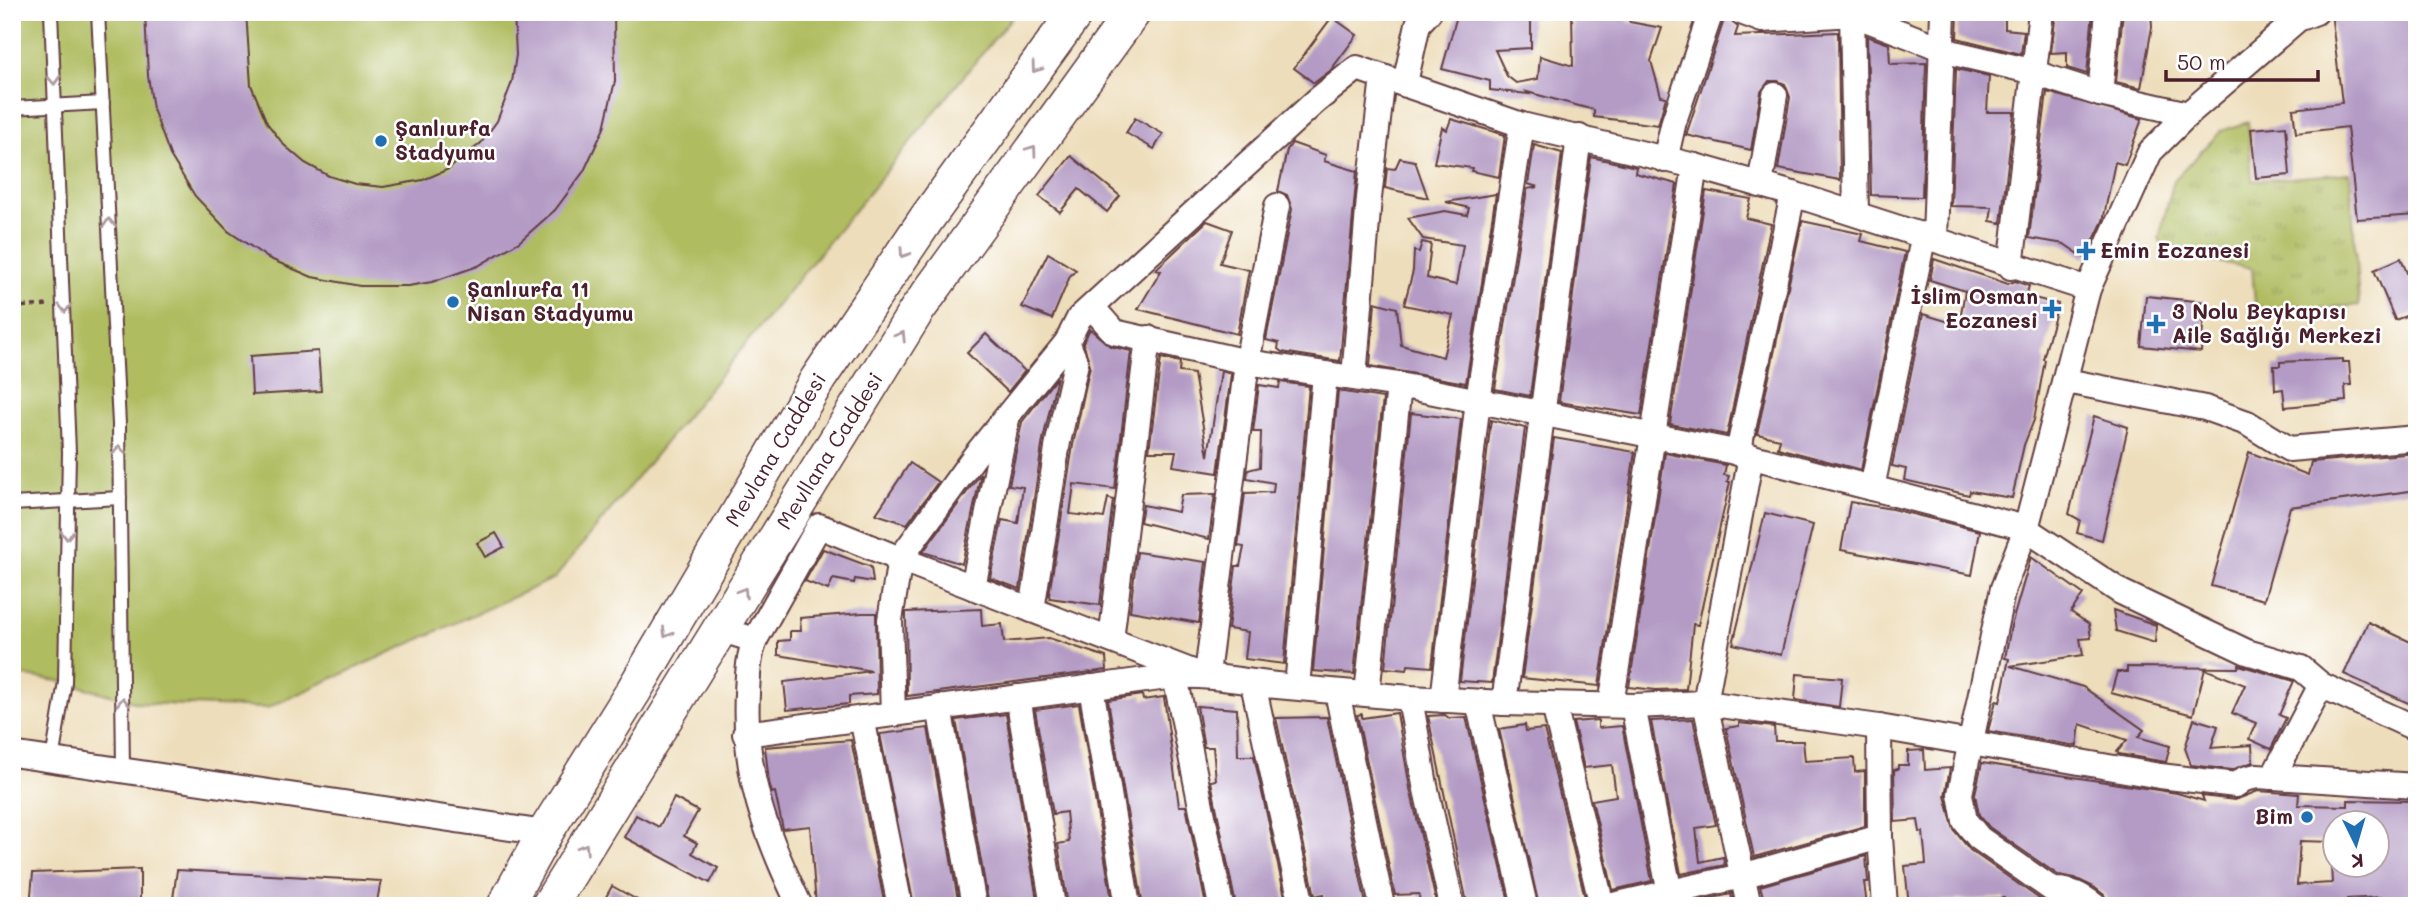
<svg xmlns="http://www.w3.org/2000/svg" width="2429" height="918" viewBox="0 0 2429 918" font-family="Mali,sans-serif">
<defs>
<pattern id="park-tufts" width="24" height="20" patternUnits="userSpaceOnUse" patternTransform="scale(1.75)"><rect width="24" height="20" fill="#afbc5e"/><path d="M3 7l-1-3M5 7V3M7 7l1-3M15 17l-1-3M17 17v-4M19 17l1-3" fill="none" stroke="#90984e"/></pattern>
</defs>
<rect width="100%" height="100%" fill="#fff"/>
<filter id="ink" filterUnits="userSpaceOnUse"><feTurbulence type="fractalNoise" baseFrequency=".0143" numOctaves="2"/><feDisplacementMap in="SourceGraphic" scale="14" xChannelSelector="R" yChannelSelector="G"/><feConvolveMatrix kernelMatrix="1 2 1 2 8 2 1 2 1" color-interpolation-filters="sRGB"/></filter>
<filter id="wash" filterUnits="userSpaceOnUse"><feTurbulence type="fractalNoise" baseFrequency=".00686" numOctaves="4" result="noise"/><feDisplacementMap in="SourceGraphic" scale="28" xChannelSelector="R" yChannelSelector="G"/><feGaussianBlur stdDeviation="1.57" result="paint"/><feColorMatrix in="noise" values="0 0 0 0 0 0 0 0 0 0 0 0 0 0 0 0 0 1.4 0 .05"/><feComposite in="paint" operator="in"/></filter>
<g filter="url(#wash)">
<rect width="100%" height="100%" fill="#edddba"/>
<path fill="#afbc5e" stroke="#7c6e44" stroke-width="2" d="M12,12H1016L555,578L267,708L138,703L65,682L12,674Z"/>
<path fill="url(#park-tufts)" stroke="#7c6e44" stroke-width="2" d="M2248,122L2252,181L2350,173L2359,305L2256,315L2252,268L2167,253L2159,238L2174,180L2221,131Z"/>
<g id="blocks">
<g fill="#b49bc5" fill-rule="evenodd">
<path d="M145,12H246L251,85L267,123L284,145L305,163L329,176L355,184L383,187L423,180L449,169L481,143L497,121L512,82L516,55L514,12H614L615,81L604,128L584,171L555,210L519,242L478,266L432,282L408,286H360L312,277L268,258L228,231L195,196L170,155L153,109L148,76Z"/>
<path d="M1458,12H1531V48L1495,50L1507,76L1516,83L1538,79L1540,56L1573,66L1572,12H1622L1630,22L1662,28L1651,61L1661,96L1666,97L1658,125L1594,117V110L1527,92L1529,94L1490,90V81L1442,69Z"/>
<path d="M1969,12H2005V29L2024,31L2021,54L1957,38L1958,14Z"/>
<path d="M2056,12H2093L2087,74L2067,68V52L2051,53Z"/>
<path d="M2123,12H2151L2152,27L2141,88L2116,82Z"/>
<path d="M2331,12H2417V215L2357,219L2347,127L2296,133L2293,109L2342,103Z"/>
<path d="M1332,17L1357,35L1330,71L1314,83L1294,68Z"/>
<path d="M1725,17L1738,27L1735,36L1838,32L1840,180L1778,169L1790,97L1785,84L1778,81H1769L1761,92L1751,150L1686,135Z"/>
<path d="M1867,36L1889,44L1890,64L1926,63L1922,197L1871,195Z"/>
<path d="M1956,69L1989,76L1987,112H2014L2001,223L1990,221L1992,207L1951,206Z"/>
<path d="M2047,92L2142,119L2125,165L2115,162L2103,221L2085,258L2064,244L2029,238Z"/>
<path d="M1135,118L1163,134L1154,149L1126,133Z"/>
<path d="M1451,119L1505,135L1499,177L1471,171L1472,168L1434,163L1442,127L1447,130Z"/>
<path d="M2286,126L2290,175L2256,178L2251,129Z"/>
<path d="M1292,143L1326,155L1324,161L1357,171L1340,361L1282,352L1278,349L1279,343L1266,340L1292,209L1287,195L1278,191L1287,150Z"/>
<path d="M1534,145L1562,153L1530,396L1495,389L1527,189L1538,187L1528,184Z"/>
<path d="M1071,156L1120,196L1107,212L1079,189L1060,212L1039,196Z"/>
<path d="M1591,157L1636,167L1635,173L1677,184L1641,415L1559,402Z"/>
<path d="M1400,158L1415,161L1428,198L1385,188L1387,168L1395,169Z"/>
<path d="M1706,191L1751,199L1746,218L1771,224L1727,435L1670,424Z"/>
<path d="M1496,194L1466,383L1370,366L1375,302L1397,308L1401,345L1443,357L1453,315L1404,305L1413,271L1414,251L1419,252L1422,242L1431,244L1427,278L1456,285L1463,245L1423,239L1408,218L1445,211L1467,215L1469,208L1446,202Z"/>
<path d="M1207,221L1232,230L1220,263L1249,270L1237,334L1138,309L1161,271L1155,270Z"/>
<path d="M1802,221L1863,234L1861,241L1905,252L1861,470L1778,448L1780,439L1757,434Z"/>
<path d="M1048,253L1076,270L1070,276L1052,319L1022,307Z"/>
<path d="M2401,258L2411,283L2417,281V312L2395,320L2374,270Z"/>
<path d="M1934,259L2008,284L2015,281L2029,286L2026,296L2058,304L2043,359L2045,360L2034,420L2024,445L2012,498L1970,491L1969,495L1904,480L1906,469L1892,466L1923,314L1959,325L1965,291L1930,280Z"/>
<path d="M2146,296L2205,302L2201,352L2141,346Z"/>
<path d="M1090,329L1110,346L1131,351L1115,489L1074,484L1070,514L1104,518L1108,498L1113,500L1100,605L1050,598L1049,595L1073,445L1090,366L1083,342Z"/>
<path d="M986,334L1025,371L1008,392L967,353Z"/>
<path d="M318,351L321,391L252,395L250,356Z"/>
<path d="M1161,358L1180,362L1179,372L1194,374L1208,456L1221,371L1231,374L1218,473L1173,466L1176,451H1149Z"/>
<path d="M2343,359V362H2349L2351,385H2345L2346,401L2285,407L2283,389L2275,390L2274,366H2280V362Z"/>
<path d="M1057,377L1043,440L1020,589L990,578L1002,520L1018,523L1023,487L1009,485L1022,422Z"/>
<path d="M1280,382L1309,386L1284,664L1245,659L1248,632L1228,629L1236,566H1240L1244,547L1238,546L1245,493L1273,492L1274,483L1247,478L1248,470L1260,467L1261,432H1253L1259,385L1279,388Z"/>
<path d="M1338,391L1383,398L1354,674L1313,671Z"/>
<path d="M1411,413L1461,419L1432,667L1408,665L1407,670L1385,668Z"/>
<path d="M2094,416L2128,427L2102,540L2077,533L2080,520L2069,514Z"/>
<path d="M1491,420L1525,428L1492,683L1460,681Z"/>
<path d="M1554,438L1635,452L1599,686L1522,678Z"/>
<path d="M2249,452L2308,475L2311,462L2417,453V490L2290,507L2264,600L2211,586Z"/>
<path d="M1665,453L1726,465L1724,475L1729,476L1727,482H1730L1698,625L1693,624L1686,689L1656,690L1629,687Z"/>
<path d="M910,463L938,482L907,524L876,514Z"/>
<path d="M981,473L962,564L923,552Z"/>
<path d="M1215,494L1209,539L1140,522L1143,505L1178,512L1181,495Z"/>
<path d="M1850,502L1892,509L1980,531L1972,575L1841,550Z"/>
<path d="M1765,513L1813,525L1781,655L1733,644Z"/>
<path d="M496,533L504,547L485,557L477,543Z"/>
<path d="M823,549L871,567L873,582L855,579L854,583L833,579L828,590L805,581Z"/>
<path d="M1137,552L1206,562L1199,623L1130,611Z"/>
<path d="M2031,557L2083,594L2071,612L2089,624L2091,638L2080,639L2083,655L2010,666L2083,687L2144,730L2138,737L2170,746L2166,762L2119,754L2117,752L2127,740L2080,724L2077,746L1988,731L1996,701L2000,702L2009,659L2005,658L2011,626Z"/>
<path d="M981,609L982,626L1002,624L1004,642L1049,638L1106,657L1107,670L907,696L906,612Z"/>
<path d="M2113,610L2156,625L2155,643L2116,631Z"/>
<path d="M862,613H876L877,694L849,696V704L787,710L784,682L872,671L778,655V641L790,640V631H801L800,618Z"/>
<path d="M2368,622L2417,645V707L2344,674Z"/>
<path d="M2239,665L2294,681L2279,715L2286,718L2271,749L2249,739L2256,723L2232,713L2245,685L2205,669L2193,715L2111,693L2117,672H2127V667L2238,668Z"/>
<path d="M1797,674L1842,678L1839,707L1795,700Z"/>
<path d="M1142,695L1143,700L1164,697L1179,806H1186L1206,906H1143L1108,700Z"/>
<path d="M1079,704L1113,906H1068L1058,844L1069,842L1066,812L1053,814L1035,710Z"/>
<path d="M1197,706L1237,709L1238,756H1254L1287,906H1236L1211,781L1216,780L1213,747H1204Z"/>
<path d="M1397,713L1410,788L1437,906H1420L1419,894L1395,895L1357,715L1362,714V718Z"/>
<path d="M1006,714L1038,906H989L956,720Z"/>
<path d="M1445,715L1449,718L1466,717L1510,906H1491L1490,901L1467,903L1428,716Z"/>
<path d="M1327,717L1366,904L1325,906L1324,894L1315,896L1276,718Z"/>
<path d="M1693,719L1716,825L1696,828L1700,862L1723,857L1725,865L1681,874L1651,721Z"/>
<path d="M2194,719L2218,726L2211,748L2252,745L2253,762L2232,770L2191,765L2185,748Z"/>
<path d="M1598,720V728L1622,726L1652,881L1613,890L1592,800L1616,796L1612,765L1584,768L1573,722Z"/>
<path d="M1739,723L1774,727L1775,741H1803L1805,761L1854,758L1855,772L1865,771V826L1754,857L1726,728L1739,726Z"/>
<path d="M1525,725L1526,731L1544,729L1587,906H1539L1499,729Z"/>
<path d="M928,728L959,906H914L880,734Z"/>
<path d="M851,740L885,906H816L810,826L783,829L775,792L772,793L769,782L765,747Z"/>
<path d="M1924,750L1925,770L1950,768L1945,796L1954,830L1970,850L2041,900L2005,904L2004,898L1935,901V906H1909L1905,866L1926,864L1923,832H1920L1918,820L1895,822L1894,770L1898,769V765H1908V751Z"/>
<path d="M1982,763L2177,793L2204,801L2202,796L2235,800L2258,791L2299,794L2298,805L2348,806V800L2415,801L2417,906H2381V897L2347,899V906H2284L2247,900V906H2110L2104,895L2094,887L2075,878L2058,875L1989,827L1979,815L1975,794ZM2334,823H2376V865H2331L2332,883L2297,885L2300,841L2334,842Z"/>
<path d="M674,798L698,811L684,836L697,843L692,853L718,868L710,883L624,837L636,815L659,827Z"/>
<path d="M1866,856L1868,882H1864L1867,906H1766L1760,886Z"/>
<path d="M140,869V906H30L33,873Z"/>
<path d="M177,870L381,881L376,906H172Z"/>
<path d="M612,886L648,906H601Z"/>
<path d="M1731,894L1733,903L1724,906H1716L1713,900L1686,904Z"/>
</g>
</g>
</g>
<g filter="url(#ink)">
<use href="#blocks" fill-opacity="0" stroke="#623c40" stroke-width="2"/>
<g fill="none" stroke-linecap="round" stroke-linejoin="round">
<defs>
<g id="service">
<path d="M51,12L69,452L65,682L52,760"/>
<path d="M98,12L119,424L123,770"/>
<path d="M12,108L103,103"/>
<path d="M12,504L120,498"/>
</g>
<g id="minor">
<path d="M1741,12L1762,20L1852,14L1954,53L2022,69L2100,94L2188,114"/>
<path d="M1852,12L1856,213"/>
<path d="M1405,83L1418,24L1429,12"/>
<path d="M2100,94L2108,12"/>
<path d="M1665,160L1674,121L1711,12"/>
<path d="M1760,185L1775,95"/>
<path d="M1935,238L1943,12"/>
<path d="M2011,267L2041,12"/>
<path d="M1092,307L1114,332L1247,362L1399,385L1730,451L2014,525L2026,529L2121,592L2247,652L2301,668L2321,685L2417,729"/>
<path d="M1354,377L1369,198L1383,77"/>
<path d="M2066,381L2205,408L2247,423L2289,449L2417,438"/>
<path d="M1738,453L1793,194"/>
<path d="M1872,488L1924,234"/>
<path d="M973,587L1007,419"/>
<path d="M1032,610L1058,442L1076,363L1067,342"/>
<path d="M719,629L755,640C748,658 748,675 747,693C743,775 765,833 800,906"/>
<path d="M755,640L819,526L900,559L974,457L1067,342L1079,318L1316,101L1357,68L1522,125L1695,166L1793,194L2088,289"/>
<path d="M1111,640L1148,338"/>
<path d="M1207,674L1247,362L1277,206"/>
<path d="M1175,676L1221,906"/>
<path d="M1091,687L1128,906"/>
<path d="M1337,692L1382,906"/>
<path d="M1367,694L1399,385"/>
<path d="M1018,697L1053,906"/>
<path d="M1410,698L1425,785L1452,906"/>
<path d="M1443,700L1478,400L1522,125"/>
<path d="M1478,702L1525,906"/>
<path d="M1504,703L1579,137"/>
<path d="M1554,705L1602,906"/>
<path d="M1611,705L1695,166"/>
<path d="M1633,706L1672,904"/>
<path d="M939,707L974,906"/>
<path d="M893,714L890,620L900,559L1193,672"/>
<path d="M862,718L900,906"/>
<path d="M1879,727L1880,837L1885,906"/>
<path d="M745,734L1175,676C1216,674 1255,684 1297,687L1325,374"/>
<path d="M12,754L545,833"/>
<path d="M2273,777L2321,685"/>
<path d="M1302,906L1253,684L1410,698L1504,703L1633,706L1705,703L1879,727L2160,776L2236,785L2244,779L2257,776L2417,786"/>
<path d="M1609,906L1742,876L1880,837"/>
<path d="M1749,906L1705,703L1751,456"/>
<path d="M2095,906C2082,896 2070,889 2053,890L1979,838L1965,821L1960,794L2003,588L2026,529L2088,289L2150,152L2188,114L2298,19L2316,12"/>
</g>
<g id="secondary">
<path d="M505,906L545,833L633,692L818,379L927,218L1076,12"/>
<path d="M549,906L917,310L1133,12"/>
</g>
</defs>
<use href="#service" stroke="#623c40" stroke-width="16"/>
<use href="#minor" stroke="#623c40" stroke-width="28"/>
<use href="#secondary" stroke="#623c40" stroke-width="38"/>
<path stroke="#623c40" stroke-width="3.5" stroke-dasharray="5 5" stroke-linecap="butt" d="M12,307L49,305"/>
<use href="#service" stroke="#fff" stroke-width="12"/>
<use href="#minor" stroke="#fff" stroke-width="24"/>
<use href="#secondary" stroke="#fff" stroke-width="35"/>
</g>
<defs><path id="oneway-chevron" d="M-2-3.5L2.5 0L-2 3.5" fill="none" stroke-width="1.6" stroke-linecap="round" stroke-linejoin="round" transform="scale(1.75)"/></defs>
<g stroke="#ae9aa0">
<use href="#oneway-chevron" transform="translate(1036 68) rotate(126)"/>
<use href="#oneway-chevron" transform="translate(54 80) rotate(87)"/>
<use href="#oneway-chevron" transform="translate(1032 150) rotate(-54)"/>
<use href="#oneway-chevron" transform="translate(109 223) rotate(-93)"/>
<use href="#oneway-chevron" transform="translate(904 253) rotate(124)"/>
<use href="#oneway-chevron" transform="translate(65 308) rotate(88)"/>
<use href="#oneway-chevron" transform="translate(901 336) rotate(-58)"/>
<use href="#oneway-chevron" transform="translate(119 450) rotate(-91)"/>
<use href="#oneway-chevron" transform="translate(67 535) rotate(91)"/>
<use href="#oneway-chevron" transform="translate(743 592) rotate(-58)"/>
<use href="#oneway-chevron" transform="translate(667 633) rotate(120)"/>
<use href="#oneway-chevron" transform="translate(123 702) rotate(-90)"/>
<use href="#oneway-chevron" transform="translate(584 848) rotate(-58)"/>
</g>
</g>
<g fill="#1f6fb2" stroke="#fff" stroke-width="2.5">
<circle cx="381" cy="141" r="7"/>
<path d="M2082.5 240.5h7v7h7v7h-7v7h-7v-7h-7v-7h7z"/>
<circle cx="453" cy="302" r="7"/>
<path d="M2048.5 298.5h7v7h7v7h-7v7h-7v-7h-7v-7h7z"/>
<path d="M2152.5 313.5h7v7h7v7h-7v7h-7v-7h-7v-7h7z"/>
<circle cx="2307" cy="817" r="7"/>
</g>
<g text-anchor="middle" stroke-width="5" stroke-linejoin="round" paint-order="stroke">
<g font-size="21" font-weight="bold" fill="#4a1f2b" stroke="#fff" text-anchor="start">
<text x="395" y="136">Şanlıurfa<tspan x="395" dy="24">Stadyumu</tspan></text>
<text x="2100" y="258">Emin Eczanesi</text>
<text x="467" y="297">Şanlıurfa 11<tspan x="467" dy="24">Nisan Stadyumu</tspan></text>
<text x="2038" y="304" text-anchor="end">İslim Osman<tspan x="2038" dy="24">Eczanesi</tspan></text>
<text x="2172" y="319">3 Nolu Beykapısı<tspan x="2172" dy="24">Aile Sağlığı Merkezi</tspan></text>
<text x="2293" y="824" text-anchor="end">Bim</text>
</g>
<g font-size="21" fill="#4a1f2b" stroke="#fff">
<text transform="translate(776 450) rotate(-59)" y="7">Mevlana Caddesi</text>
<text transform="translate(830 451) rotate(-58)" y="7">Mevllana Caddesi</text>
</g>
</g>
<rect width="2429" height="918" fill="none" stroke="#fff" stroke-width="42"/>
<g transform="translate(2356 844) rotate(175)"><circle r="33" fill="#ffffff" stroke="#b7a5aa" stroke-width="2"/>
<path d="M0-5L12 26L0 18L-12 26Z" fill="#1f6fb2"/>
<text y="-10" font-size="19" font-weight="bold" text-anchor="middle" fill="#4a1f2b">K</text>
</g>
<path d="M2166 70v10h152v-10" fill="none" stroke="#4a1f2b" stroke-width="3.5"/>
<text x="2177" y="70" font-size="21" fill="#4a1f2b" stroke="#ffffff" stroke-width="5" paint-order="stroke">50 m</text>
</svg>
